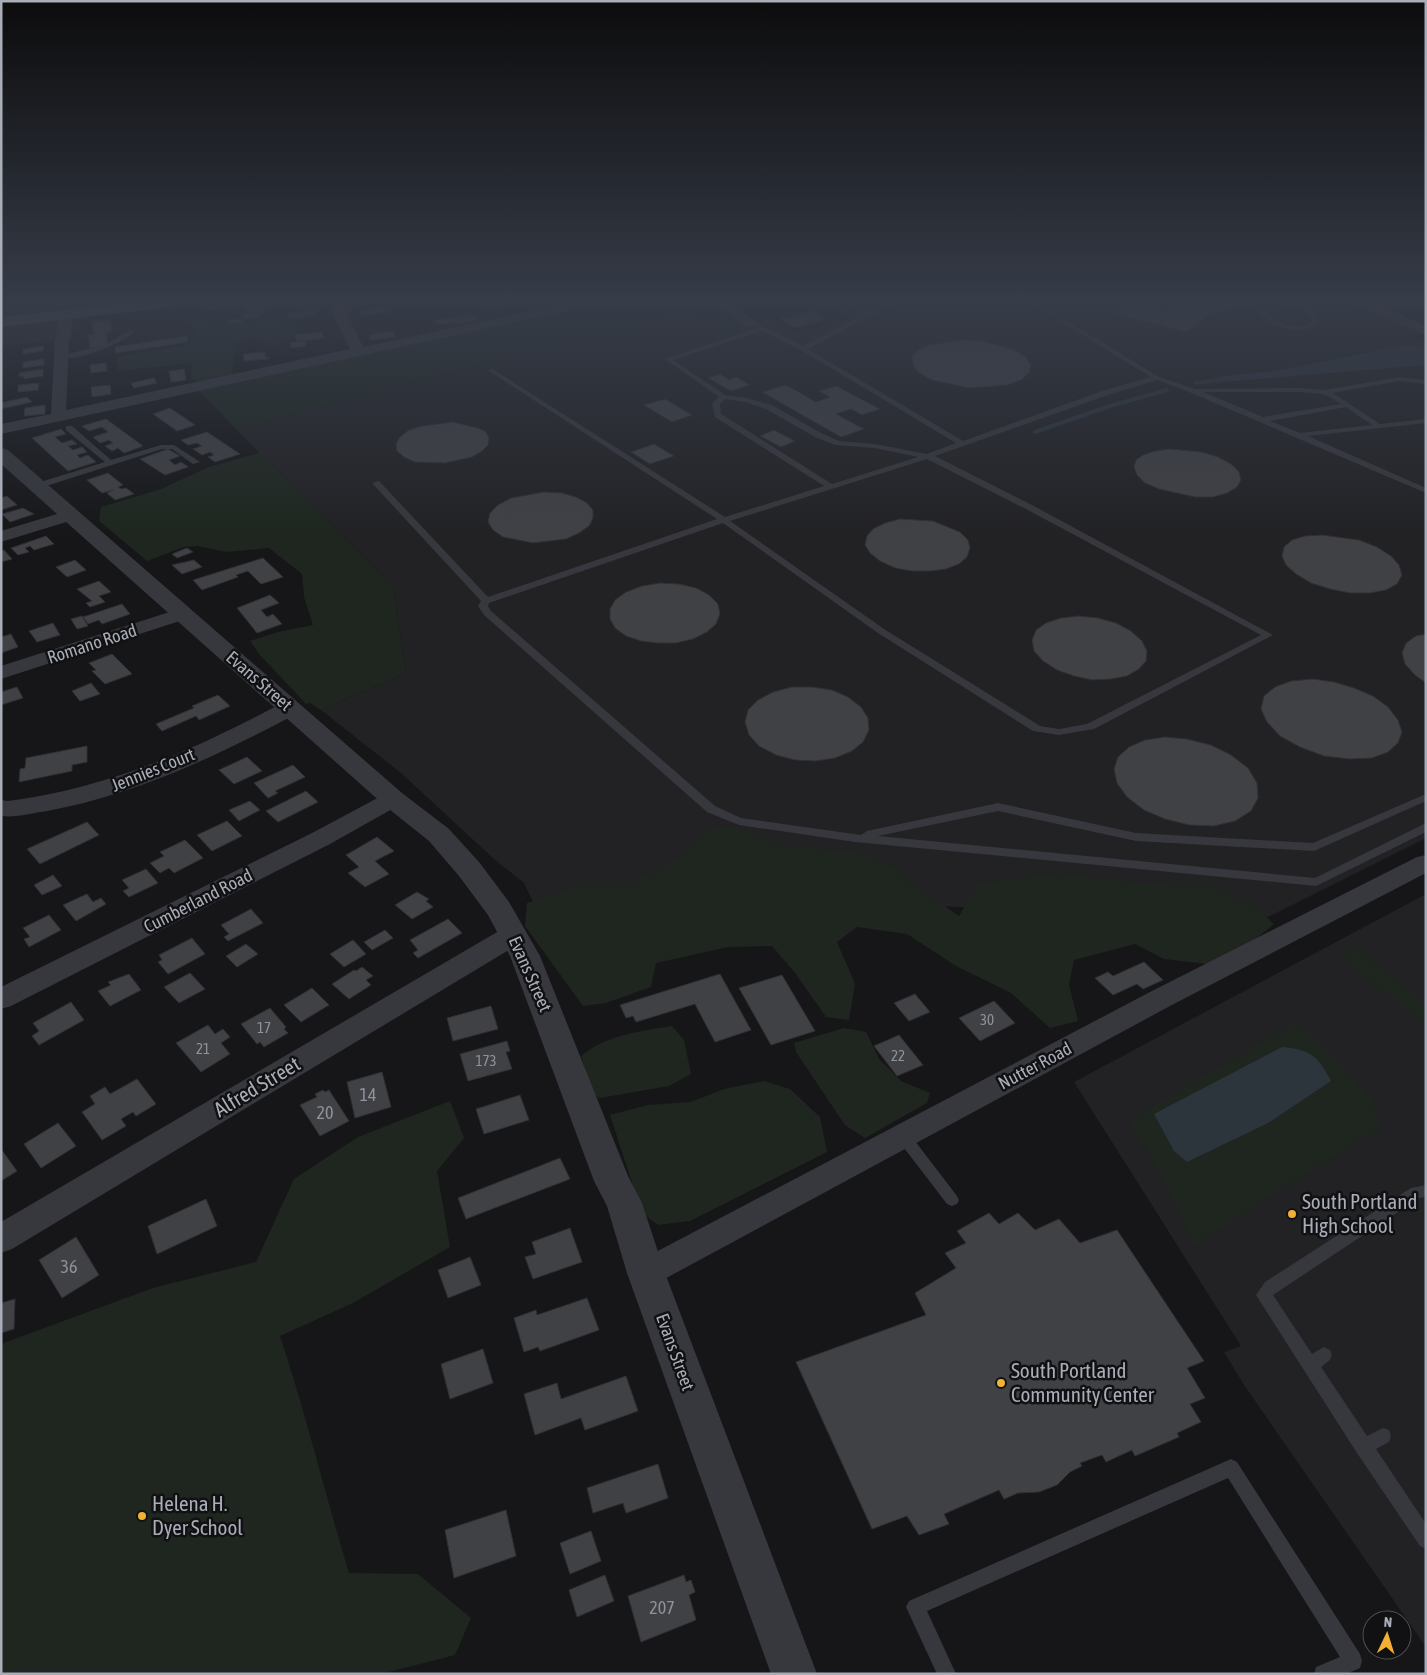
<svg xmlns="http://www.w3.org/2000/svg" width="1427" height="1675" viewBox="0 0 1427 1675" font-family="'Asap Condensed',sans-serif">
<rect width="100%" height="100%" fill="#161618"/>
<g fill="#222225">
<path d="M7,302H114L115,311L74,316L72,338L1,346V303Z"/>
<path d="M826,302H1043L1057,310L1075,302H1354L1422,333L1414,337L1426,343V838L1254,924L886,903L555,948L524,883L494,859L401,773L321,710L406,673L393,587L237,430L687,310L722,331L769,319L794,333L842,321L845,316Z"/>
<path d="M1426,894V1647L1244,1385L1224,1352L1241,1346L1074,1082Z"/>
</g>
<g fill="#1e261f">
<path d="M604,302H711L747,325L722,331L687,310L237,430L199,391Z"/>
<path d="M271,311L282,313L281,319L293,327L297,333L284,342L270,345C258,337 249,337 236,344L232,374L199,383L191,379L192,363L118,371L117,356L187,345L195,335L191,322L205,317L211,325C231,326 255,326 271,311Z"/>
<path d="M260,453L393,587L406,673L321,710L310,703L306,704L259,654L250,641L278,632L313,625L304,597L302,574L269,548L227,552L197,546L184,547L147,561L99,521L101,507L161,489L209,467Z"/>
<path d="M713,827L751,830L780,846L855,852L882,858L910,882L959,916L978,884L1059,873L1144,884L1216,887L1256,907L1274,924L1223,966L1164,959L1135,944L1074,960L1069,985L1078,1021L1050,1028L1011,993L956,966L907,934L857,927L837,942L855,984L849,1020L826,1017L795,973L772,946L728,947L656,963L651,987L606,1003L583,1006L525,926L527,903L576,887L623,888L680,858Z"/>
<path d="M1356,948L1426,1003V1027L1341,957Z"/>
<path d="M1296,1022L1314,1036L1370,1096L1382,1125L1194,1246L1171,1194L1129,1120Z"/>
<path d="M672,1026L684,1040L691,1074L669,1086L600,1098L592,1094L581,1056C606,1035 641,1031 672,1026Z"/>
<path d="M844,1028L866,1032L879,1059L901,1081L930,1093L927,1103L865,1138L845,1125L796,1052L794,1043Z"/>
<path d="M764,1081L790,1089L820,1117L827,1152L690,1221L658,1225L642,1213L610,1115L648,1105L691,1102L724,1089Z"/>
<path d="M450,1101L464,1138L437,1171L450,1247L353,1303L280,1336C306,1414 325,1494 349,1573L418,1574L471,1618L455,1655L381,1674H1V1344L153,1288L256,1262L294,1179L358,1137Z"/>
</g>
<g fill="#2c353c">
<path d="M1406,345L1426,348V365L1222,382L1216,377L1275,371Z"/>
<path d="M1282,1047C1311,1050 1317,1055 1331,1081L1268,1123L1187,1162L1174,1151L1154,1114Z"/>
</g>
<g fill="none" stroke-linecap="round" stroke-linejoin="round">
<g stroke="#2c353c" stroke-width="4">
<path d="M1196,383L1227,379"/>
<path d="M1035,432L1110,406L1167,390"/>
</g>
</g>
<g fill="#404145" stroke="#303034">
<path d="M249,302H260L261,305L264,304L265,313L258,314L259,317L243,319L241,314L250,313L249,310L246,311L243,304Z"/>
<path d="M472,302H494L504,306L501,307L504,308L498,310L491,309Z"/>
<path d="M810,302H824L833,308L821,310Z"/>
<path d="M1180,302H1236L1245,305L1249,302L1256,303L1250,308L1232,304L1230,306L1234,310L1214,311L1187,332L1113,314L1129,303L1166,311Z"/>
<path d="M1403,302H1426V308L1416,306L1398,310L1384,305Z"/>
<path d="M389,307L392,312L362,316L360,310Z"/>
<path d="M315,310L317,315L290,319L288,314Z"/>
<path d="M812,311L826,319L795,328L780,319Z"/>
<path d="M473,315L479,319L459,324L455,322L440,325L433,320Z"/>
<path d="M242,318L243,322L230,324L228,320Z"/>
<path d="M110,320L112,332L106,333L108,345L90,348L88,335L94,334L92,322Z"/>
<path d="M393,331L395,337L371,340L369,335Z"/>
<path d="M322,332L324,338L297,342L295,335Z"/>
<path d="M187,336L188,342L116,353L115,347Z"/>
<path d="M963,340L982,341L1015,350L1026,357L1031,365L1029,373L1021,380L1007,385L969,388L932,380L919,373L913,365L912,357L918,350L929,345Z"/>
<path d="M305,341L306,346L292,348L290,343Z"/>
<path d="M44,346L43,351L23,354V349Z"/>
<path d="M265,352V357L269,358L267,359L244,361L243,354Z"/>
<path d="M44,359V365L23,368V362Z"/>
<path d="M106,363L107,371L91,373L90,365Z"/>
<path d="M43,369V376L24,379L23,376L19,377V373Z"/>
<path d="M184,369L186,380L171,382L169,371Z"/>
<path d="M720,374L729,380L736,377L750,385L731,391L708,378Z"/>
<path d="M154,378L157,383L134,388L131,383Z"/>
<path d="M39,383L38,390L18,392V385Z"/>
<path d="M110,385L111,394L92,397L91,387Z"/>
<path d="M786,385L816,402L830,397L819,391L836,386L880,409L862,415L851,409L836,414L864,429L841,437L762,392Z"/>
<path d="M27,397L32,402L1,409V403Z"/>
<path d="M665,399L692,415L672,422L644,405Z"/>
<path d="M45,405V414L24,416L25,408Z"/>
<path d="M170,408L195,425L177,431L153,414Z"/>
<path d="M106,419L143,446L124,453L118,448L112,451L105,446L113,443L109,440L100,443L93,437L108,432L102,427L89,431L82,426Z"/>
<path d="M453,422L478,428L486,432L489,438L488,445L482,451L472,457L445,463L415,462L404,457L397,451L396,444L400,437L409,430L422,426Z"/>
<path d="M61,429L66,434L55,437L62,443L72,440L77,444L68,446L73,450L82,447L87,452L77,455L80,458L88,455L96,462L68,471L32,438Z"/>
<path d="M774,430L795,441L781,447L760,436Z"/>
<path d="M207,432L240,454L215,462L208,457L214,455L210,452L202,455L193,449L202,446L197,443L188,445L181,440Z"/>
<path d="M654,444L674,456L650,464L631,452Z"/>
<path d="M168,449L180,456L169,460L175,465L181,462L188,467L165,475L140,459Z"/>
<path d="M1169,449L1202,452L1218,457L1231,464L1239,472L1241,480L1237,487L1227,493L1213,497H1195L1159,489L1145,483L1137,475L1134,467L1136,460L1143,455L1155,451Z"/>
<path d="M108,473L123,485L118,487L121,489L126,488L134,494L115,500L107,493L113,490L102,493L87,480Z"/>
<path d="M544,492L562,493L576,497L587,503L593,510V518L589,526L579,533L566,539L533,543L503,537L493,530L488,522L490,513L498,505L511,498Z"/>
<path d="M7,496L17,505L1,510V498Z"/>
<path d="M23,508L34,514L10,522L2,514Z"/>
<path d="M900,519L933,521L960,532L968,540L970,548L967,557L959,564L946,569L930,571H912L895,568L880,561L870,553L865,545L867,536L873,529L885,523Z"/>
<path d="M1322,535L1359,540L1377,547L1391,556L1399,565L1402,575L1397,584L1386,590L1370,593H1350L1330,589L1311,583L1296,574L1286,565L1282,556L1284,547L1292,540L1305,536Z"/>
<path d="M46,536L54,544L34,550L30,546L25,548L29,552L18,555L11,548Z"/>
<path d="M187,548L193,552L177,558L172,554Z"/>
<path d="M4,550L12,559L1,562V551Z"/>
<path d="M263,558L283,577L261,584L248,571L236,575L238,577L202,590L193,580Z"/>
<path d="M75,560L86,570L67,577L56,567Z"/>
<path d="M194,560L202,567L182,574L172,565Z"/>
<path d="M99,581L111,592L99,596L105,602L90,607L86,603L92,601L77,589Z"/>
<path d="M660,583L679,584L696,588L709,595L718,604L720,614L716,624L707,632L693,639L676,643H658L641,641L626,636L615,628L610,619V609L615,600L626,592L642,586Z"/>
<path d="M270,595L279,603L261,610L267,617L273,614L282,624L257,633L237,608Z"/>
<path d="M122,604L130,614L102,624L99,620L88,624L83,617Z"/>
<path d="M82,616L88,626L77,629L71,619Z"/>
<path d="M1079,616L1098,618L1116,623L1131,631L1142,641L1147,651L1146,661L1139,669L1127,676L1111,679L1092,680L1074,676L1057,670L1043,661L1034,651L1032,640L1036,630L1046,623L1061,618Z"/>
<path d="M53,623L60,635L37,642L29,631Z"/>
<path d="M11,634L18,647L1,653V637Z"/>
<path d="M1426,634V683L1415,675L1405,664L1402,653L1406,643L1416,636Z"/>
<path d="M112,654L132,674L105,684L92,671L96,670L89,663Z"/>
<path d="M1313,679L1334,682L1354,688L1373,696L1388,707L1398,720L1402,732L1398,743L1388,752L1372,758L1349,759L1324,756L1300,747L1280,736L1267,722L1261,709L1264,696L1275,687L1291,681Z"/>
<path d="M91,683L100,694L80,701L72,691Z"/>
<path d="M17,687L23,698L1,705V692Z"/>
<path d="M792,687H812L832,690L848,697L861,707L868,718L869,730L863,742L852,751L835,758L816,761L795,760L776,755L759,746L749,735L745,722L748,710L758,700L773,692Z"/>
<path d="M218,695L230,706L199,720L196,716L162,731L156,724L194,708L192,706Z"/>
<path d="M1165,737L1187,739L1211,745L1231,755L1248,768L1257,783L1258,798L1251,811L1235,821L1214,826L1189,825L1165,819L1144,810L1127,797L1117,783L1114,769L1118,757L1129,747L1145,740Z"/>
<path d="M87,746V762L72,765V771L19,782L20,769L25,768L26,758Z"/>
<path d="M247,757L262,771L234,784L219,770Z"/>
<path d="M293,765L305,777L275,791L278,793L268,798L254,783Z"/>
<path d="M306,791L318,802L278,822L266,811Z"/>
<path d="M250,801L260,810L239,821L229,810Z"/>
<path d="M227,821L242,836L212,851L197,835Z"/>
<path d="M87,822L99,835L40,864L27,849Z"/>
<path d="M377,837L394,851L375,861L389,874L365,887L348,873L359,867L346,855Z"/>
<path d="M185,840L203,858L174,873L169,868L160,873L150,863L164,856L160,852Z"/>
<path d="M146,869L158,883L129,897L123,891L129,888L122,880Z"/>
<path d="M53,875L62,886L42,895L34,885Z"/>
<path d="M417,892L429,899L426,901L433,907L412,919L395,905Z"/>
<path d="M87,894L93,902L101,898L106,904L76,921L63,905Z"/>
<path d="M251,909L263,923L228,941L224,937L229,934L221,925Z"/>
<path d="M49,915L61,930L29,947L24,939L30,937L23,928Z"/>
<path d="M448,919L462,933L418,958L413,953L418,950L410,940Z"/>
<path d="M385,930L393,938L372,950L364,942Z"/>
<path d="M192,938L205,954L168,974L158,962L162,960L159,955Z"/>
<path d="M353,940L366,954L344,967L330,954Z"/>
<path d="M246,944L258,954L237,967L226,956Z"/>
<path d="M1144,962L1163,980L1143,989L1137,984L1113,995L1095,978L1108,972L1113,976Z"/>
<path d="M362,967L373,976L366,980L371,985L349,999L332,984L354,970L356,971Z"/>
<path d="M190,973L205,989L179,1003L164,987Z"/>
<path d="M129,974L141,990L110,1006L98,991L111,985L108,982Z"/>
<path d="M720,974L751,1030L715,1042L695,1004L636,1022L633,1016L626,1018L620,1005Z"/>
<path d="M782,975L815,1031L771,1045L739,988Z"/>
<path d="M312,988L329,1005L301,1022L284,1005Z"/>
<path d="M915,994L930,1012L909,1021L894,1003Z"/>
<path d="M994,1001L1015,1023L980,1041L959,1018Z"/>
<path d="M71,1002L84,1020L39,1045L32,1036L39,1031L33,1023Z"/>
<path d="M491,1006L498,1029L453,1041L447,1018Z"/>
<path d="M270,1008L286,1027L284,1029L288,1033L264,1047L260,1042L257,1044L241,1024Z"/>
<path d="M208,1025L215,1034L223,1029L230,1037L221,1043L230,1054L201,1072L176,1043Z"/>
<path d="M899,1035L923,1065L897,1076L874,1046Z"/>
<path d="M507,1041L510,1051L506,1052L512,1069L468,1081L460,1054Z"/>
<path d="M382,1072L391,1107L355,1118L347,1082Z"/>
<path d="M137,1079L156,1104L136,1116L133,1112L121,1119L126,1126L102,1140L82,1112L95,1104L90,1096L105,1087L110,1094Z"/>
<path d="M323,1090L325,1092L329,1090L349,1121L320,1136L300,1105L317,1097L315,1094Z"/>
<path d="M520,1095L529,1120L484,1134L476,1109Z"/>
<path d="M58,1123L76,1146L41,1168L24,1144Z"/>
<path d="M1,1149L17,1171L1,1181Z"/>
<path d="M560,1158L570,1179L466,1219L458,1198Z"/>
<path d="M206,1199L217,1226L157,1254L148,1226Z"/>
<path d="M989,1213L999,1224L1018,1213L1035,1230L1059,1219L1080,1243L1117,1230L1204,1361L1187,1368L1205,1398L1190,1404L1201,1422L1177,1433L1179,1437L1135,1456L1132,1450L1106,1462L1102,1455L1080,1463L1082,1466L1070,1472L1057,1485L1039,1492L1018,1493L1004,1499L999,1490L944,1514L949,1524L919,1535L907,1516L872,1529L796,1362L926,1315L915,1293L956,1268L945,1253L966,1243L957,1231Z"/>
<path d="M570,1228L582,1262L533,1279L525,1257L536,1254L532,1242Z"/>
<path d="M76,1237L99,1275L62,1298L39,1260Z"/>
<path d="M470,1257L481,1285L448,1298L438,1270Z"/>
<path d="M587,1298L599,1330L540,1351L538,1347L524,1352L514,1318L536,1310L537,1315Z"/>
<path d="M15,1299L14,1329L1,1333V1303Z"/>
<path d="M483,1349L493,1383L450,1399L441,1364Z"/>
<path d="M626,1376L638,1411L585,1430L581,1418L535,1435L524,1394L557,1383L561,1399Z"/>
<path d="M658,1464L668,1498L626,1513L623,1503L593,1513L587,1488Z"/>
<path d="M506,1510L516,1556L454,1578L445,1530Z"/>
<path d="M591,1531L601,1561L570,1574L560,1543Z"/>
<path d="M605,1575L614,1601L577,1617L569,1590Z"/>
<path d="M684,1575L686,1582L691,1580L695,1592L689,1595L696,1620L641,1642L628,1596Z"/>
</g>
<g fill="none" stroke-linecap="round" stroke-linejoin="round">
<g fill="#37383d" fill-rule="evenodd">
<path d="M207,302H213V306L247,302L240,306L210,310L207,308Z"/>
<path d="M845,302H852L869,312L888,302H895L808,349L963,441L1102,391L1151,377L1029,302H1036L1159,377L1195,389L1301,388L1324,390L1399,377L1426,380V384L1399,381L1333,393L1380,424L1426,419V423L1308,436L1426,488V493L1189,392L1157,380L1108,395L935,456L1032,505L1273,635L1094,729L1059,735L1033,731L878,633L723,523L489,603L488,606L491,611L715,806L741,818L861,835L867,831L998,803L1136,833L1313,843L1426,794V801L1314,851L1136,841L998,811L878,836L1315,878L1426,823V832L1316,886L855,842L739,825L707,812L484,615L478,606L481,601L372,483L379,481L488,597L717,519L489,371V369L491,368L725,517L824,486L715,417L712,404L719,397L665,359L757,328L748,323L751,321L803,346L864,314ZM762,331L801,350L956,443L927,454L875,444L839,441L821,433L772,405L746,398L725,395L673,360ZM1203,392H1301L1322,394L1332,398L1341,404L1263,417ZM725,399L745,402L766,409L815,437L835,445L875,448L918,457L832,484L721,414L720,404ZM1346,407L1372,425L1300,433L1270,421ZM927,459L1026,509L1261,635L1087,724L1059,729L1040,726L884,629L730,521Z"/>
<path d="M1307,302H1320L1312,305L1310,309L1321,320C1306,338 1274,329 1260,314L1265,308ZM1304,306L1305,310L1314,320C1301,333 1279,324 1267,314L1269,311Z"/>
<path d="M130,330L135,331C124,343 72,365 58,356L105,345Z"/>
<path d="M66,426H72L111,460L161,445H174L200,462L193,464L172,449H162L40,488H34V484L105,462L66,430Z"/>
<path d="M903,1130L908,1132L957,1196L959,1200L957,1204L952,1206L947,1204L898,1140L896,1136L898,1132Z"/>
<path d="M1426,1185V1197L1419,1198L1273,1295L1312,1354L1324,1347L1330,1350L1332,1355L1330,1360L1321,1367L1367,1436L1383,1428L1389,1430L1391,1436L1389,1442L1376,1449L1426,1524V1549L1420,1546L1357,1453L1256,1295L1265,1282L1411,1188Z"/>
<path d="M1231,1459L1237,1462L1360,1654L1362,1661L1360,1668L1346,1674H1314L1316,1667L1340,1657L1228,1478L927,1611L956,1674H937L906,1607L909,1601Z"/>
</g>
<g fill="#37383d" fill-rule="evenodd">
<path d="M329,302H341L363,347L573,302H596L589,306L1,434V424L51,414L55,340L61,311L66,310L73,314L69,340L66,410L350,349L331,311Z"/>
<path d="M712,302H727L758,323L751,327L746,326Z"/>
<path d="M1355,302H1372L1426,326V335L1357,305Z"/>
<path d="M70,510L76,511L79,515L76,519L1,542V531Z"/>
<path d="M182,608L189,610L192,614L189,618L1,679V666Z"/>
<path d="M290,702L298,703L301,708L298,713C219,755 135,795 47,811C32,813 16,818 1,816V800L8,801C106,789 196,749 282,703Z"/>
<path d="M393,792L401,794L404,799L401,804L330,844L11,1006L1,1009V987L314,832L385,794Z"/>
<path d="M1426,855V873L1170,1006L657,1283L646,1288L635,1283L630,1273L635,1263L1150,992L1417,857Z"/>
<path d="M513,926L522,928L526,935L522,942L12,1249L1,1253V1222L504,928Z"/>
</g>
<path fill="#37383d" fill-rule="evenodd" d="M1,448L8,450L402,793L449,829L479,862L509,902L540,956L628,1176L642,1203L665,1273L817,1674H771L627,1273L607,1206L594,1181L510,956L488,915L459,876L429,841L384,805L1,464Z"/>
<path fill="#53555c" fill-rule="evenodd" d="M135,302H178L175,305L170,307L1,327V317Z"/>
</g>
<linearGradient id="sky" x2="0" y2="1"><stop stop-color="#0c0c0d"/><stop offset="0.56" stop-color="#363c48"/><stop offset="1" stop-color="#363c48" stop-opacity="0"/></linearGradient>
<rect width="1427" height="536" fill="url(#sky)"/>
<g fill="#f2b134" stroke="#111113" stroke-width="2">
<circle cx="1292" cy="1214" r="5"/>
<circle cx="1001" cy="1383" r="5"/>
<circle cx="142" cy="1516" r="5"/>
</g>
<g text-anchor="middle" stroke-width="5" stroke-linejoin="round" paint-order="stroke">
<g font-size="15" fill="#8e929b">
<text x="987" y="1025">30</text>
<text x="264" y="1033">17</text>
<text x="203" y="1054">21</text>
<text x="898" y="1061">22</text>
<text x="486" y="1066">173</text>
</g>
<g font-size="18" fill="#a8adb8" stroke="#111113">
<text transform="translate(92 644) rotate(-18)" y="6">Romano Road</text>
<text transform="translate(259 681) rotate(41)" y="6">Evans Street</text>
<text transform="translate(153 770) rotate(-22)" y="6">Jennies Court</text>
<text transform="translate(198 901) rotate(-27)" y="6">Cumberland Road</text>
<text transform="translate(530 974) rotate(66)" y="6">Evans Street</text>
<text transform="translate(1035 1066) rotate(-28)" y="6">Nutter Road</text>
<text transform="translate(675 1352) rotate(70)" y="6">Evans Street</text>
</g>
<g font-size="18" fill="#8e929b">
<text x="368" y="1101">14</text>
<text x="325" y="1119">20</text>
<text x="69" y="1273">36</text>
<text x="662" y="1614">207</text>
</g>
<g font-size="21" fill="#a8adb8" stroke="#111113">
<text transform="translate(257 1087) rotate(-31)" y="7">Alfred Street</text>
</g>
<g font-size="21" fill="#a8adb8" stroke="#111113" text-anchor="start">
<text x="1302" y="1209">South Portland<tspan x="1302" dy="24">High School</tspan></text>
<text x="1011" y="1378">South Portland<tspan x="1011" dy="24">Community Center</tspan></text>
<text x="152" y="1511">Helena H.<tspan x="152" dy="24">Dyer School</tspan></text>
</g>
</g>
<rect width="1427" height="1675" fill="none" stroke="#a8adb8" stroke-width="5"/>
<g transform="translate(1387 1635) rotate(4)"><circle r="24" fill="#111113" stroke="#4d4f55"/>
<path d="M0-4L9 19L0 12L-9 19Z" fill="#f2b134"/>
<text y="-8" font-size="14" font-weight="bold" text-anchor="middle" fill="#a8adb8">N</text>
</g>
</svg>
